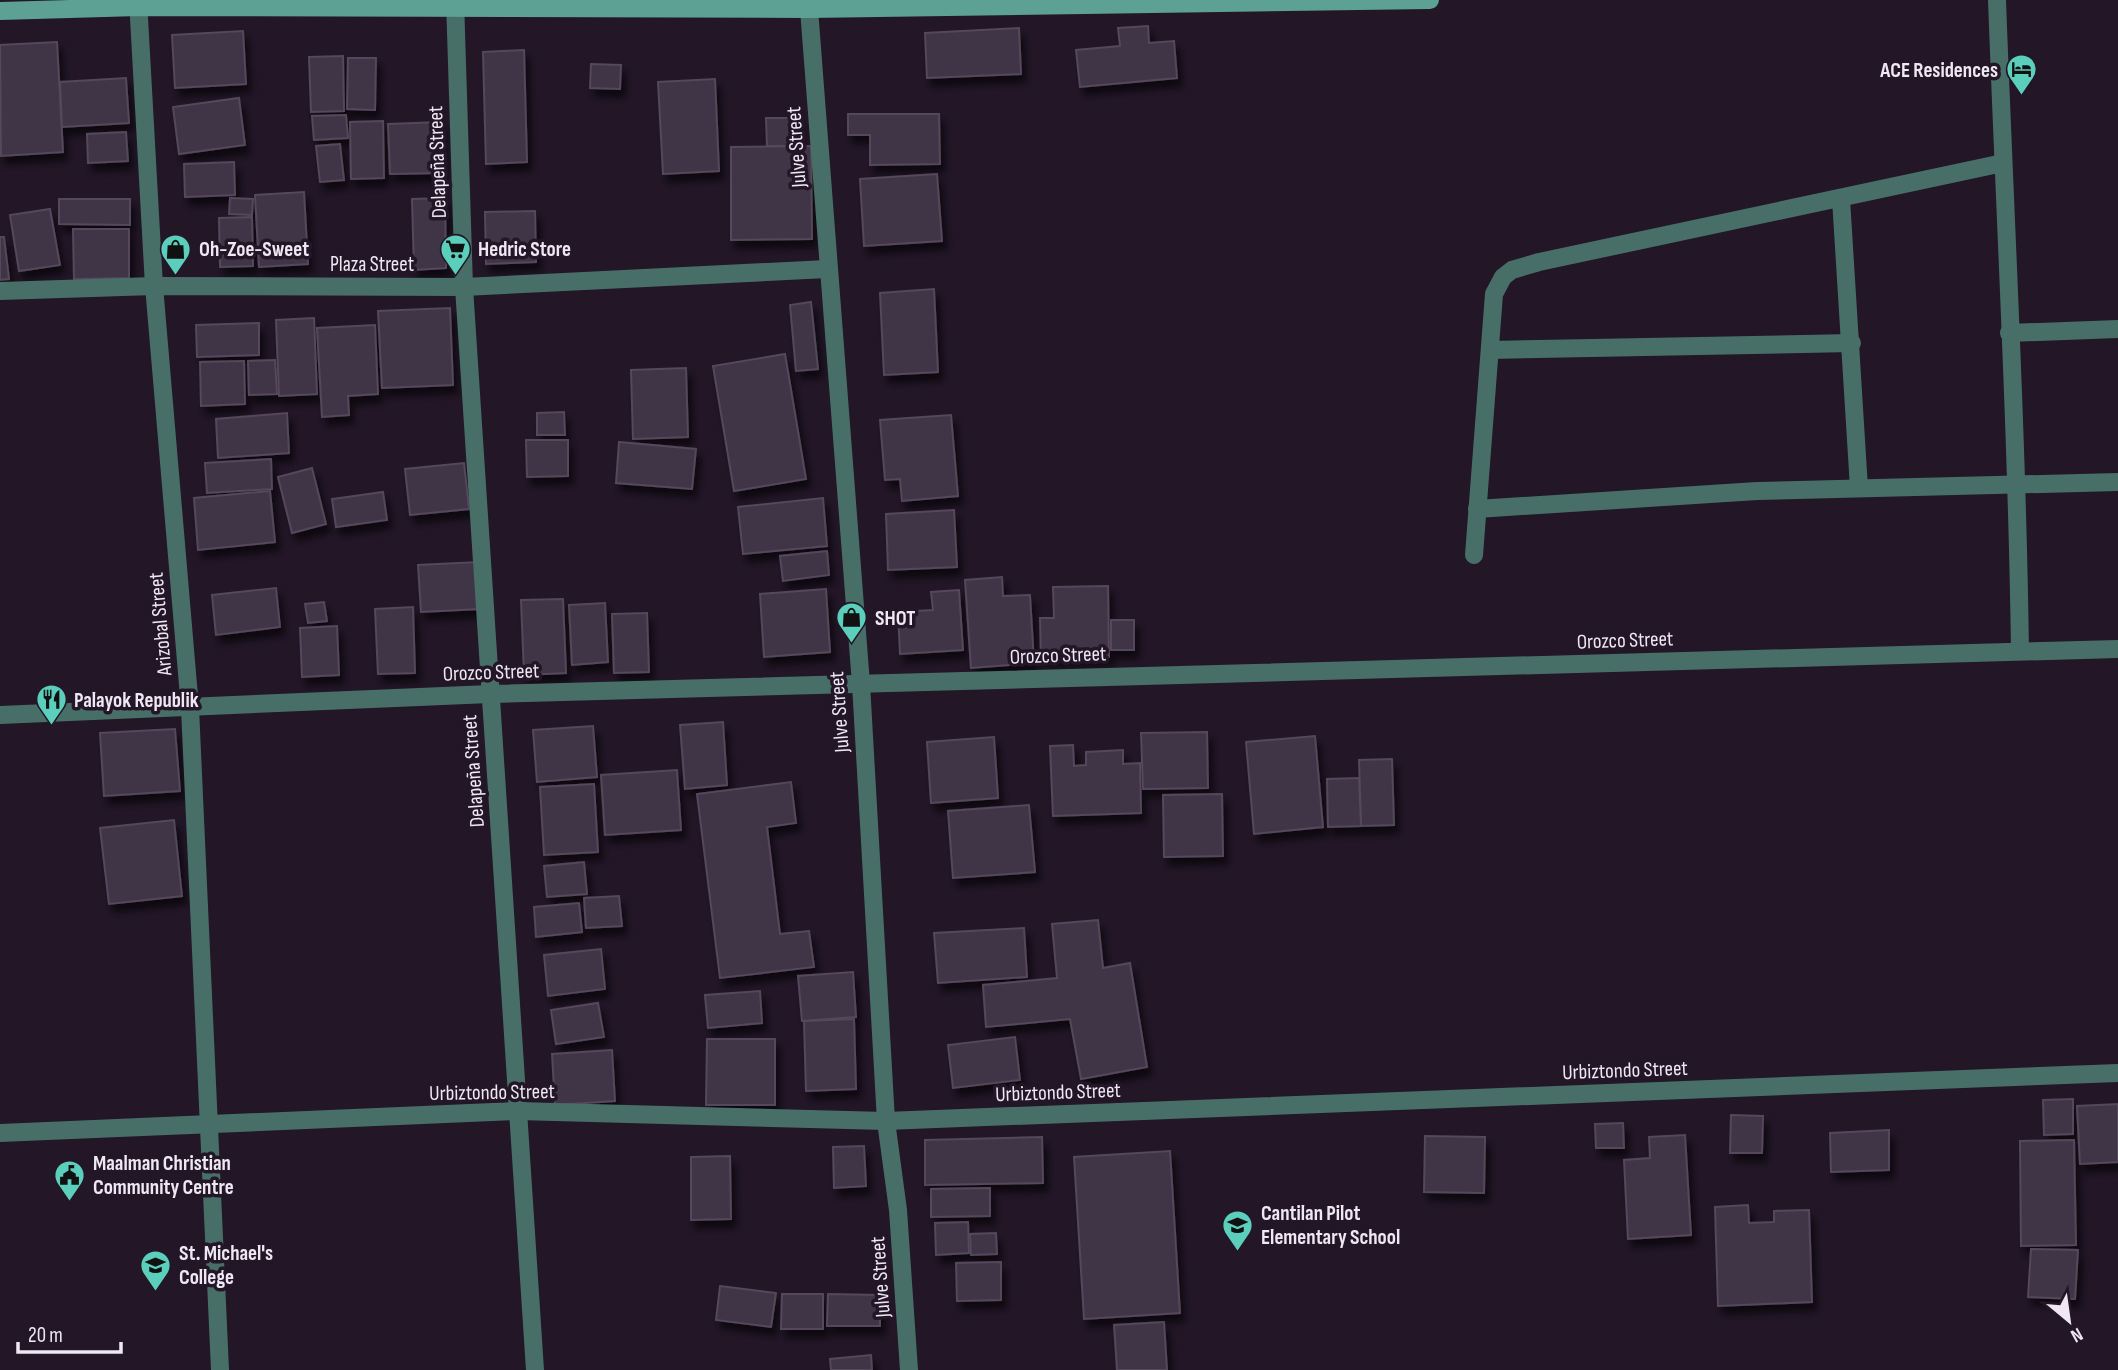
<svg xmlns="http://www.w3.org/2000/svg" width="2118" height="1370" viewBox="0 0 2118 1370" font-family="'Sofia Sans Condensed',sans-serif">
<defs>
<filter id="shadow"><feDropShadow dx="4.5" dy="8" stdDeviation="3.5" flood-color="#0009"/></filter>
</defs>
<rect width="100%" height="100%" fill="#221627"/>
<g fill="#413447" stroke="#55475b" stroke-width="2" filter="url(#shadow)">
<path d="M1148,26L1149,43L1174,41L1177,78L1080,87L1076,50L1120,46L1118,28Z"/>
<path d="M1019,28L1021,74L927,78L925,33Z"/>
<path d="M243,31L246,84L175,88L172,35Z"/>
<path d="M57,42L63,152L1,156L0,45Z"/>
<path d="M524,50L527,162L486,164L483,52Z"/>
<path d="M343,56L344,111L311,112L309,57Z"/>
<path d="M348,58H376L375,110L347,109Z"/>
<path d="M591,64L621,65L620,89L590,88Z"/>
<path d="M126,78L129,123L62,127L60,82Z"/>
<path d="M715,79L719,171L663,174L658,82Z"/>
<path d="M239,98L245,145L179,154L173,107Z"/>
<path d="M848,114H939L940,164L870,165V135H848Z"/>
<path d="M346,115L348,138L314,140L312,116Z"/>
<path d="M766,118H799L798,146H767Z"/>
<path d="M383,121L384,178L351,179L350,122Z"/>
<path d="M441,122L442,173L390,174L388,124Z"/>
<path d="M126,132L128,161L88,163L87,134Z"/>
<path d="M340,144L344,180L320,182L316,146Z"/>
<path d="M811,146L812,239L731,240V147Z"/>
<path d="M234,162L235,195L185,197L184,164Z"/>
<path d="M937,174L942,241L864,246L860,179Z"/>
<path d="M304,192L308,264L259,267L255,195Z"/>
<path d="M230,198L253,199L252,215L229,214Z"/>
<path d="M445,198L446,268L414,270L412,199Z"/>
<path d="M59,199H130V225L59,224Z"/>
<path d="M50,209L60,265L19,271L10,215Z"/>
<path d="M535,211L536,262L486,264L485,212Z"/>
<path d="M252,217L253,266L220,267L219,218Z"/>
<path d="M73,229H129V278L74,279Z"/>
<path d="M0,237H4L9,279L0,280Z"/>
<path d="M934,289L938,372L884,375L880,293Z"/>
<path d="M811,302L818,369L796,371L790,305Z"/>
<path d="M450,308L453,385L382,388L378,311Z"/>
<path d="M314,318L317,394L279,396L276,320Z"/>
<path d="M259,323V355L197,357L196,325Z"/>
<path d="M375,325L378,394L348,396L349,415L322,417L317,328Z"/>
<path d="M785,354L806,479L734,491L713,366Z"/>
<path d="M275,360L277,394L249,395L248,361Z"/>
<path d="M244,361L245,404L201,406L200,362Z"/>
<path d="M686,368L688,437L633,439L631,370Z"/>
<path d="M564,412L565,435H537V413Z"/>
<path d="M287,413L289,453L218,458L216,419Z"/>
<path d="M951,415L958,496L902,501L900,479L885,480L880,420Z"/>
<path d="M526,440H568V476L527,477Z"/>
<path d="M619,442L696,449L692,489L616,483Z"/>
<path d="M271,459L272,489L207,493L205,463Z"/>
<path d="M464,463L469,509L410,515L405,469Z"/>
<path d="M312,468L326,524L292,533L278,477Z"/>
<path d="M270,491L275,542L198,550L194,498Z"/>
<path d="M383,492L387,520L336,527L332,499Z"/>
<path d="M823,498L827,546L743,554L738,507Z"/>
<path d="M954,510L957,567L888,570L886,514Z"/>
<path d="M827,551L829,575L783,581L780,556Z"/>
<path d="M479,562L480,609L421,612L418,565Z"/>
<path d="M1002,577L1003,596L1030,595L1034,663L971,668L965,580Z"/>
<path d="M1108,586L1109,657L1041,658L1040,618H1054L1053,587Z"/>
<path d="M276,588L280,627L216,635L212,595Z"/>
<path d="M826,589L830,652L764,657L760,594Z"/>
<path d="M959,590L963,650L900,654L898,612L933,610L931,592Z"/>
<path d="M563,599L566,673L524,675L521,600Z"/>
<path d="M324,602L327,621L308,623L305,604Z"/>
<path d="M605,603L608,662L572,665L569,605Z"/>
<path d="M413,607L415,673L378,674L375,609Z"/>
<path d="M647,613L649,672L614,673L612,614Z"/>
<rect x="1111" y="620" width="23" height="30"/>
<path d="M337,626L339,675L302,677L300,628Z"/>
<path d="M723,722L727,785L685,789L680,725Z"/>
<path d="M593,726L597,777L537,782L533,730Z"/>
<path d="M175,729L180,791L104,796L100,733Z"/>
<path d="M1207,732L1208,788L1143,789L1141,733Z"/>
<path d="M1315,736L1323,827L1254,834L1246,742Z"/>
<path d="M994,737L998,798L931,803L927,742Z"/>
<path d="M1073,745L1074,766L1086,765V752L1123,750V764L1140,763L1141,813L1053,816L1050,746Z"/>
<path d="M1392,759L1394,825L1361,826L1359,760Z"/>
<path d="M677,770L681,830L605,835L601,775Z"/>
<path d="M1359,778L1361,826L1328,827L1327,779Z"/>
<path d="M791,782L796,823L767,827L780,934L809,931L814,967L720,978L697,794Z"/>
<path d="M594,784L598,852L544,855L540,787Z"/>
<path d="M1222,794L1223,856L1164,857L1163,795Z"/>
<path d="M1029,805L1035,872L953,878L948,811Z"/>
<path d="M174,820L182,896L109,904L100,828Z"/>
<path d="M584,862L587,894L547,897L544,866Z"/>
<path d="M619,896L622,926L586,928L584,898Z"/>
<path d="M579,903L582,932L536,937L534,907Z"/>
<path d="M1098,920L1103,968L1130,963L1147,1067L1081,1079L1070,1019L986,1027L983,985L1057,978L1052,924Z"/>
<path d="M1024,928L1027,977L938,983L934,933Z"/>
<path d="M601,949L605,989L548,996L544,955Z"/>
<path d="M853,972L856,1017L802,1021L798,976Z"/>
<path d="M760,991L762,1023L708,1028L705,995Z"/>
<path d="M598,1003L604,1037L556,1044L551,1010Z"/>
<path d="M854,1019L856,1089L806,1091L804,1021Z"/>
<path d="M1015,1037L1020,1080L953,1088L948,1045Z"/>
<path d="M707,1039H775V1105H706Z"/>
<path d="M612,1050L615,1101L555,1105L552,1054Z"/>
<path d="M2073,1099V1134L2044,1135L2043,1100Z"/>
<path d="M2118,1104V1162L2080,1164L2077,1106Z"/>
<path d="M1731,1115L1763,1116L1762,1153H1730Z"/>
<path d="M1623,1123L1624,1148H1596L1595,1124Z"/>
<path d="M1889,1130V1170L1831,1172L1830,1133Z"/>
<path d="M1685,1135L1691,1235L1628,1239L1624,1160L1650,1158L1649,1137Z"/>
<path d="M1425,1136L1485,1137L1484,1193L1424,1192Z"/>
<path d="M1042,1137L1043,1183L925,1185V1140Z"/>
<path d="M2074,1140L2076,1245L2021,1246L2020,1141Z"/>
<path d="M864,1146L866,1186L834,1188L833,1147Z"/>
<path d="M1170,1151L1180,1313L1084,1319L1074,1157Z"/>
<path d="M730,1156L731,1219L691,1220V1157Z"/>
<path d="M990,1188V1216L931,1217V1189Z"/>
<path d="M1748,1205L1749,1223L1774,1222V1211L1809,1210L1812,1302L1718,1306L1715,1207Z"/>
<path d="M968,1222L969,1253L936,1255L935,1223Z"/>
<path d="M996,1233L997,1254L971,1255L970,1234Z"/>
<path d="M2031,1249L2078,1250L2075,1299L2028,1297Z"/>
<path d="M1001,1262V1300L957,1301L956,1263Z"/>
<path d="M720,1286L776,1293L771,1327L716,1320Z"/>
<path d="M782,1294H823V1329H781Z"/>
<path d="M828,1294L880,1295V1326H827Z"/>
<path d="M1164,1322L1167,1370H1117L1114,1325Z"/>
<path d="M871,1355L872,1370H831L830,1359Z"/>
</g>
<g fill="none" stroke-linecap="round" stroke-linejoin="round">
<g stroke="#476f68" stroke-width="18">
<path d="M138,0L154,286L190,708L220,1370"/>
<path d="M455,0L464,287L535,1370"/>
<path d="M1997,0C2005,217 2017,434 2020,651"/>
<path d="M809,9L861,684L886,1121L898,1210L909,1370"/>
<path d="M1841,199L1859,488"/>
<path d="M0,291L154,286L464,287L827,269"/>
<path d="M2009,333L2118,329"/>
<path d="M1490,350L1852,343"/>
<path d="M1477,509L1757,491L2118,482"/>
<path d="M1474,555L1494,294L1503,277L1512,270L1539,262L2003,163"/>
<path d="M0,715L490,694L2118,649"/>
<path d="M0,1133L518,1111L886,1121L2118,1073"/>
</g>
<path stroke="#5da094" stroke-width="18" d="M0,11L139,7L809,9L1430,0"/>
</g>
<defs>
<symbol id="hotel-pin" viewBox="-11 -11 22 30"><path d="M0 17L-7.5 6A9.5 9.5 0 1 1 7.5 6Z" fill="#5bcebc" stroke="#221627"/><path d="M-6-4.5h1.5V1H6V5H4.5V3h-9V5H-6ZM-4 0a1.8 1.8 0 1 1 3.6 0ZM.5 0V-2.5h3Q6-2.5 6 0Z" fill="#111"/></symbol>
<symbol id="shop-pin" viewBox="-11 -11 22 30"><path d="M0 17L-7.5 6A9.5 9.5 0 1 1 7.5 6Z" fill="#5bcebc" stroke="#221627"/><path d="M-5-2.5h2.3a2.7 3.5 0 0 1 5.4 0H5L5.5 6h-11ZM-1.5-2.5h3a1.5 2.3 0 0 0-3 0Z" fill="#111"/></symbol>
<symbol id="supermarket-pin" viewBox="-11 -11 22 30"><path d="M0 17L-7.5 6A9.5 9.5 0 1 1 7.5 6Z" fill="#5bcebc" stroke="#221627"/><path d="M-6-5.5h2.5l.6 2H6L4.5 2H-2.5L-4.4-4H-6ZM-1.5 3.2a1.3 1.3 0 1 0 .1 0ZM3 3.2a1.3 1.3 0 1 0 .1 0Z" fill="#111"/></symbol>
<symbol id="restaurant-pin" viewBox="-11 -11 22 30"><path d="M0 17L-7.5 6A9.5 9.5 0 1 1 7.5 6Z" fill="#5bcebc" stroke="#221627"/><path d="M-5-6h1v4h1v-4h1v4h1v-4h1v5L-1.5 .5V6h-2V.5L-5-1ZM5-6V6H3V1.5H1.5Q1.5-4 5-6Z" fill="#111"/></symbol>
<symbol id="civic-pin" viewBox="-11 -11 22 30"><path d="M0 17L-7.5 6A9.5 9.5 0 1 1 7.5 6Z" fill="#5bcebc" stroke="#221627"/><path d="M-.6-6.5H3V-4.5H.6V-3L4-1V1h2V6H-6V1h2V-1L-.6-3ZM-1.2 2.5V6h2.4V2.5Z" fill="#111"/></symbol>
<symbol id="school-pin" viewBox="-11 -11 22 30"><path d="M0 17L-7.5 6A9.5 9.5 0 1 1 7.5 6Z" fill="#5bcebc" stroke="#221627"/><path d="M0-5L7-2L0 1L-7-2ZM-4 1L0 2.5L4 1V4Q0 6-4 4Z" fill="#111"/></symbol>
<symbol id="university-pin" viewBox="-11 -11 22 30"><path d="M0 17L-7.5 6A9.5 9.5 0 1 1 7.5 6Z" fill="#5bcebc" stroke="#221627"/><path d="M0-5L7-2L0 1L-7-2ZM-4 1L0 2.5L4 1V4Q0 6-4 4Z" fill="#111"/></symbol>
</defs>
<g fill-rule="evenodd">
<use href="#hotel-pin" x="2004" y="52" width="35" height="47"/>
<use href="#shop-pin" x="158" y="232" width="35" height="47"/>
<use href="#supermarket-pin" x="438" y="232" width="35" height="47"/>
<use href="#shop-pin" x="834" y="600" width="35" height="47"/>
<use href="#restaurant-pin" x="34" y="682" width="35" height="47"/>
<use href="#civic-pin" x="52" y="1158" width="35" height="47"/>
<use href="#school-pin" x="1220" y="1208" width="35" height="47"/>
<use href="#university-pin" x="138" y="1248" width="35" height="47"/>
</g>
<g text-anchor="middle" stroke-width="7" stroke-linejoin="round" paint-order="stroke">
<g font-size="21" font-weight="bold" fill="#efe7f3" stroke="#221627" text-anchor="start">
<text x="1998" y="77" text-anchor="end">ACE Residences</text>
<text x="199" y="256">Oh-Zoe-Sweet</text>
<text x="478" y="256">Hedric Store</text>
<text x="875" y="625">SHOT</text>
<text x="74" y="707">Palayok Republik</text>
<text x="93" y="1170">Maalman Christian<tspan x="93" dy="24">Community Centre</tspan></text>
<text x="1261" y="1220">Cantilan Pilot<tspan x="1261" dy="24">Elementary School</tspan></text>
<text x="179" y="1260">St. Michael's<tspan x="179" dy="24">College</tspan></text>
</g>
<g font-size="21" fill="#efe7f3" stroke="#221627">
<text transform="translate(796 147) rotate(-94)" y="7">Julve Street</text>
<text transform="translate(437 162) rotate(-92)" y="7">Delapeña Street</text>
<text x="372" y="271">Plaza Street</text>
<text transform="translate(160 624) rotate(-95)" y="7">Arizobal Street</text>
<text transform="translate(1625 640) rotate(-2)" y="7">Orozco Street</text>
<text transform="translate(1058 655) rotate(-2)" y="7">Orozco Street</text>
<text transform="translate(491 672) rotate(-2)" y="7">Orozco Street</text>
<text transform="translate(839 712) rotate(-94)" y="7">Julve Street</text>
<text transform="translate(473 771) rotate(-94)" y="7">Delapeña Street</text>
<text transform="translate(1625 1070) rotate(-2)" y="7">Urbiztondo Street</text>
<text transform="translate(492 1092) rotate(-1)" y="7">Urbiztondo Street</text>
<text transform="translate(1058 1092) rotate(-2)" y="7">Urbiztondo Street</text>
<text transform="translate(880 1277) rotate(-94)" y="7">Julve Street</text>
</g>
</g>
<g transform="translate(2069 1321) rotate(151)" stroke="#221627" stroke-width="5" paint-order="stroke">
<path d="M0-5L12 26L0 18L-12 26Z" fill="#efe7f3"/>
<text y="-10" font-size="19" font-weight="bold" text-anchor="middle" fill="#efe7f3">N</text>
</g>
<path d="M18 1342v10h103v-10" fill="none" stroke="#efe7f3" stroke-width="3.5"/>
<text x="28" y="1342" font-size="21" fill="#efe7f3" stroke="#221627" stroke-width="5" paint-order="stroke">20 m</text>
</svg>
